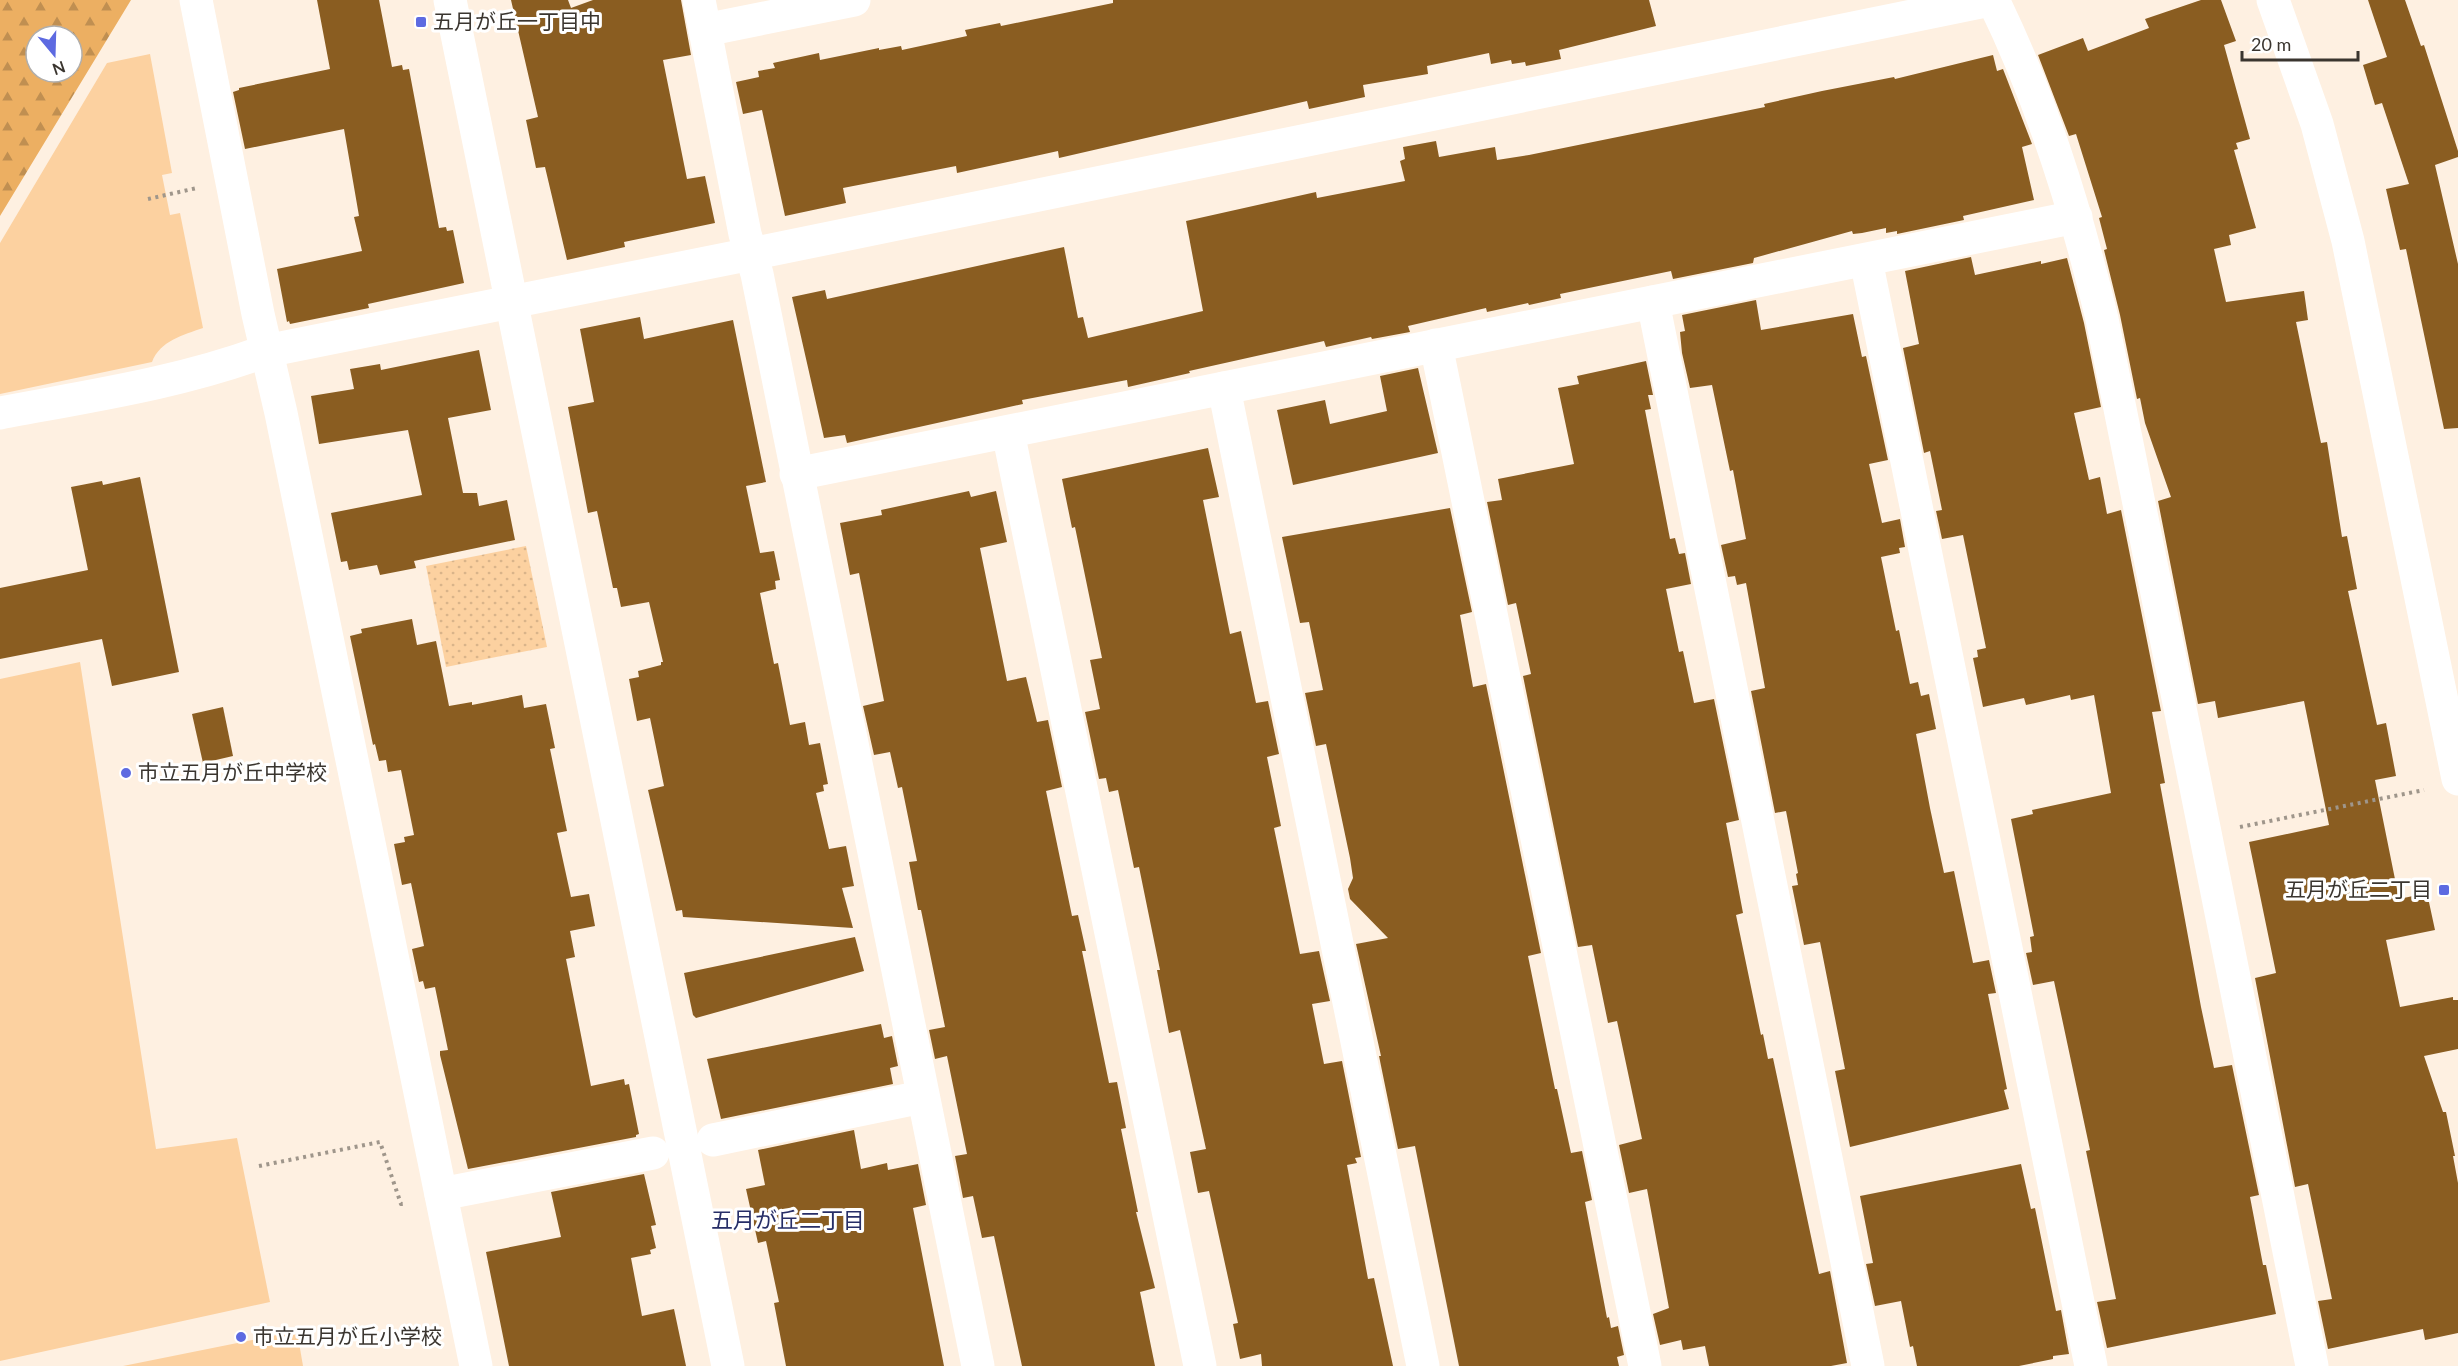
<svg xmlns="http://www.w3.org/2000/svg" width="2458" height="1366" viewBox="0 0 2458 1366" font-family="Lato,'Noto Sans JP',sans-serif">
<defs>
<pattern id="grass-dots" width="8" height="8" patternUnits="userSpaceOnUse" patternTransform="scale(1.5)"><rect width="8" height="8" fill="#fcd1a0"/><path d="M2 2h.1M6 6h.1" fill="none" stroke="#d9b48a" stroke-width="1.8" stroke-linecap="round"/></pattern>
<pattern id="forest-firs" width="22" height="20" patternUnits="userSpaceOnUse" patternTransform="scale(1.5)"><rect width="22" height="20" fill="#ecaf62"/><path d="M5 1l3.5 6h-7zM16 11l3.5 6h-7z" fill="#c08f51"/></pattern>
</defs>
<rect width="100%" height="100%" fill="#fef0e1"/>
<path fill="url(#grass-dots)" d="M526,546L547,647L446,667L426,566Z"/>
<path fill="url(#forest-firs)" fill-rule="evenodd" d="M0,0H131L0,216ZM36,36H72V72H36Z"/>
<g fill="#fcd1a0">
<path d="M150,54L172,173L162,175L170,215L180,213L203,328C183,335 160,341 152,362L0,394V243L107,63Z"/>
<path d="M80,662L156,1149L237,1138L270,1302L0,1361V679Z"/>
<path d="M297,1331L303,1366H123Z"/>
</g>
<g fill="#8a5d21">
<path d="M317,0H379L392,67L402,65L403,70L409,69L439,228L446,227L447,231L453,230L464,283L368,304L369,308L290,324L289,321L287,322L277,269L362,251L354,217L359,216L344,129L245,149L233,92L239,90V88L330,69Z"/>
<path d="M511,0H568L571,8L593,0H681L691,55L663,60L687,179L705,176L715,223L624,242L625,247L567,260L545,167L536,168L526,120L538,117Z"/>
<path d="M1113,0H1649L1656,26L1559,50L1561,59L1526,66L1525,62L1512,64L1511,60L1491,64L1489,53L1427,66L1428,74L1363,85L1365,97L1309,109L1307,101L1059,158L1058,151L957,173L956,166L843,188L846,203L785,216L762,110L743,114L736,82L759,77L758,71L775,68L773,63L819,53L820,60L879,48V50L901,46L902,50L967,36L965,30L1000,23L1001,26L1113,3Z"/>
<path d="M2201,0H2221L2236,41L2224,45L2250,139L2236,143L2238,149L2234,150L2256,228L2229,235L2231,245L2214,249L2226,302L2304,291L2308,320L2296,322L2321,443L2327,442L2342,537L2347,536L2357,589L2348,591L2377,725L2386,723L2396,776L2375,780L2399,899L2427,893L2435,930L2386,940L2400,1007L2453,997V1000H2458V1049L2424,1056L2443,1112H2446L2455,1156H2453L2458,1183V1333L2425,1340L2423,1329L2328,1349L2318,1301L2332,1299L2308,1184L2295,1187L2255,978L2276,973L2249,842L2329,825L2304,701L2218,718L2215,701L2198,704L2158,501L2171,497L2145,423L2140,398L2137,399L2120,315L2104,250L2107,249L2099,218L2102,217L2076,134L2069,136L2038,55L2083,38L2088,51L2149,28L2145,19Z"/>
<path d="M2368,0H2405L2421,46L2424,45L2458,151V157L2435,165L2458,264V428L2444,429L2406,249L2400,250L2386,189L2409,184L2382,103L2375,105L2363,65L2387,57Z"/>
<path d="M1993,55L1997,71L2003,69L2032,144L2022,147L2034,200L1963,216L1964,220L1897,234V231L1886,233V228L1862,233L1853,234L1852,231L1754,258L1753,263L1673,279L1671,271L1560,294L1561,298L1529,305L1528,303L1487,312L1486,308L1408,326L1410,332L1372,339L1371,337L1326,347L1324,341L1189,371L1190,373L1128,387L1127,380L1022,400L1023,404L847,443L845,435L824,438L792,297L825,290L827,299L1064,247L1078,318L1083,317L1088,338L1203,311L1186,221L1316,192L1317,198L1405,181L1400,161L1405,159L1403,147L1436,141L1439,157L1495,147L1497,160L1529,155L1765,107L1764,104L1822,91L1894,77L1895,79Z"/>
<path d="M1971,257L1975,275L2041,261V264L2067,258L2084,323L2101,407L2074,413L2089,480L2100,477L2107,514L2121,510L2161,711L2152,712L2165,783L2160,784L2201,1007L2214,1068L2232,1065L2259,1195L2250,1197L2263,1265H2266L2276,1314L2107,1348L2097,1302L2116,1299L2086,1151L2090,1150L2054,981L2033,985L2026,953L2032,952L2030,937L2034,936L2011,819L2033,814L2032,810L2111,793L2094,695L2071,700L2070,695L2026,705L2024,698L1983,707L1973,658L1978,657L1977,650L1986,648L1963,535L1942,539L1936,511L1942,510L1930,451L1924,453L1903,348L1919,344L1905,271Z"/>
<path d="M1756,300L1761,330L1853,314L1862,357L1866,356L1888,460L1869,464L1882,523L1900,519L1905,547L1899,548L1900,553L1881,557L1896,631L1899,630L1910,684L1918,682L1921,696L1929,694L1936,729L1916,734L1930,808L1944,873L1954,871L1973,963L1989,960L1996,993L1988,994L2007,1089L2004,1090L2009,1109L1850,1147L1835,1071L1845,1069L1820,942L1804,945L1792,886L1798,885L1796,874L1798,873L1786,811L1775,813L1751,691L1765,688L1746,583L1737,585L1735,576L1728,577L1721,545L1746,539L1733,470L1730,471L1712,385L1690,388L1682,353L1680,332L1685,331L1682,315Z"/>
<path d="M640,317L644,339L733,320L766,482L746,486L760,553L774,551L780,580L775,581L776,589L760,593L774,664L778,663L790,725L805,722L809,745L820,743L828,784L823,785L824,791L816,793L829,849L846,846L854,886L842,888L853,928L683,917L682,910L676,911L648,790L664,786L650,718L637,721L629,679L639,677L638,671L661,665V662H663L649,602L621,607L617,588H613L597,511L588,513L568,407L594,402L580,329Z"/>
<path d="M479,350L491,410L448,418L463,493H477L479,506L507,500L515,540L414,561L416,568L380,575L377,565L349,570L347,561L341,562L331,513L422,495L408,430L319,444L311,396L354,389L350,369L380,364L381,370Z"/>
<path d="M1646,361L1653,395H1648L1651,409L1645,410L1670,539L1675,538L1679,554L1685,553L1691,584L1666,589L1679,652L1683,651L1694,703L1714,699L1739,820L1726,823L1743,913L1736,915L1761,1035L1763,1034L1768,1059L1773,1058L1819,1274L1830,1271L1847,1363L1831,1366H1709L1705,1346L1683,1350L1681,1340L1660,1345L1653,1314L1669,1308L1647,1189L1629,1193L1619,1145L1642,1139L1617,1021L1608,1023L1592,945L1578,947L1523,676L1531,674L1516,603L1508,605L1487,502L1502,500L1498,479L1574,464L1558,388L1579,384L1577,376Z"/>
<path d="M1418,368L1438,453L1293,485L1277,410L1325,400L1330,424L1387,411L1380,376Z"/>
<path d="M1208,448L1219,497L1203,500L1230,634L1241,631L1256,703L1268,701L1279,754L1267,757L1281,826L1274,828L1300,954L1319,951L1330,1001L1312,1004L1324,1064L1342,1061L1361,1157L1355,1158L1357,1163L1347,1165L1368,1279L1374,1278L1393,1366H1262L1261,1354L1240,1359L1233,1324L1238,1323L1209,1191L1198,1193L1190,1152L1206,1149L1180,1030L1169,1033L1157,970H1160L1139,867L1134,868L1118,790L1109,792L1106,778L1099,779L1085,712L1100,709L1090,660L1102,658L1075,527L1072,528L1062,479Z"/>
<path d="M140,477L179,672L112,686L102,639L0,659V588L88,570L71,487L102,481L103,485Z"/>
<path d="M969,491L971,497L996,491L1007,542L980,548L1007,681L1026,677L1037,722L1048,720L1062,787L1046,791L1072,916L1078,915L1086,951H1082L1109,1083L1117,1082L1126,1128L1121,1129L1138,1212H1136L1155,1288L1140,1292L1155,1366H1022L994,1236L982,1238L973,1196L963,1198L955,1156L967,1154L947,1056L935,1059L929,1030L945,1027L921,910H918L909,862L917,861L902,787L898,788L890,752L874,755L863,706L884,701L859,573L850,575L840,523L882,515L881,510Z"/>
<path d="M1450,508L1472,612L1460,615L1473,687L1486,684L1541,953L1528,956L1555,1089H1557L1571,1153L1582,1151L1592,1200L1585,1202L1607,1318L1609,1317L1611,1328L1618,1326L1624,1355L1617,1357L1619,1366H1459L1415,1146L1398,1149L1379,1056H1381L1356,944L1388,938L1350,899L1348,889L1353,878L1350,858L1326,744L1316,746L1305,693L1323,690L1309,622L1300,623L1282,537Z"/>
<path d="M412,619L417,645L436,641L449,706L472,702V705L522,695L524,708L546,704L555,748L550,749L567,831L557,833L571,897L589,894L595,926L570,931L575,957L566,959L591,1086L624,1079L625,1085L629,1084L639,1134L636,1135V1137L468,1169L440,1055V1051L448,1050L435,987L425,989L423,981L419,982L412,949L424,946L411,883L402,885L394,844L405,842L404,837L414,835L401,770L388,772L386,760L379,761L375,744L373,745L350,636L362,633L361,629Z"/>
<path d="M223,707L233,756L203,763L192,714Z"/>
<path d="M855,937L864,971L696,1018L693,1015L684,973Z"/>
<path d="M881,1024L884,1038L892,1036L898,1066L890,1068L893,1084L721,1119L707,1059Z"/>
<path d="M854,1130L861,1169L887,1163L888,1170L918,1164L926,1205L913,1208L944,1366H786L774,1303L779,1302L766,1241L758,1243L746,1189L765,1185L758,1150Z"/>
<path d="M2021,1164L2031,1209L2035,1208L2056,1311L2061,1310L2069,1354L2053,1356V1359L2019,1366H1917L1913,1346L1910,1347L1901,1301L1875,1306L1866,1264L1873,1263L1860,1196Z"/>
<path d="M644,1174L656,1225L651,1226L656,1248L650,1250L651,1254L631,1258L642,1316L674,1309L686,1366H509L486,1252L561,1237L551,1192Z"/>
</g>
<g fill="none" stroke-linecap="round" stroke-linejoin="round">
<g stroke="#9f968b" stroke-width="4" stroke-dasharray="3 4.5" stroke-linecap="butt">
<path d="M148,199L197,188"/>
<path d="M2240,827L2424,790"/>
<path d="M259,1166L380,1142L401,1204L406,1203"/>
</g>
<g stroke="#fff" stroke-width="33">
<path d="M196,0L258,314L281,413L476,1366"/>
<path d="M699,0L745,234L757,274L978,1366"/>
<path d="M1993,0C2043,102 2076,209 2102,319L2312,1366"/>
<path d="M705,30L854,0"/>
<path d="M1866,260L2091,1366"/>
<path d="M1653,302L1868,1366"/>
<path d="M1436,345L1645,1366"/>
<path d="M1224,388L1423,1366"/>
<path d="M0,413C90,396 180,383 266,351L751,254L1990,0"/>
<path d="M1008,432L1200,1366"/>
<path d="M796,474L2076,217"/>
<path d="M713,1140L922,1097"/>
<path d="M441,1194L653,1153"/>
</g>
<g stroke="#fff" stroke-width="33">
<path d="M450,0L728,1366"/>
<path d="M2273,0L2317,124L2348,241L2458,779"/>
</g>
</g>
<g fill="#5d6ae1" stroke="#fff" stroke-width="2">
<rect x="415" y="16" width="12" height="12" rx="3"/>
<circle cx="126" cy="773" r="6"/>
<rect x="2438" y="884" width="12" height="12" rx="3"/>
<circle cx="241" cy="1337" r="6"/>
</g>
<g text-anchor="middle" stroke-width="6" stroke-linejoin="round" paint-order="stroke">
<g font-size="21" fill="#3a352f" stroke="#fff" text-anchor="start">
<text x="433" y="29">五月が丘一丁目中</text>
<text x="138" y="780">市立五月が丘中学校</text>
<text x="2432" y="897" text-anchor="end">五月が丘二丁目</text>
<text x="253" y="1344">市立五月が丘小学校</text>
</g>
<g font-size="22" fill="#272e67" stroke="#fff">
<text x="788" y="1228">五月が丘二丁目</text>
</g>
</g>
<g transform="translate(54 54) rotate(161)"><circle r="28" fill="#ffffff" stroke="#b0aeac" stroke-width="1.5"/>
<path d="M0-4.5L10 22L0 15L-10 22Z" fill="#5d6ae1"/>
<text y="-9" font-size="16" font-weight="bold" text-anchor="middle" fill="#3a352f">N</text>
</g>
<path d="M2242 51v9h116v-9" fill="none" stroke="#3a352f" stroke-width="3"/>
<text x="2251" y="51" font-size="18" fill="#3a352f" stroke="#ffffff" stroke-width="4.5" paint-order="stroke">20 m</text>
</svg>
